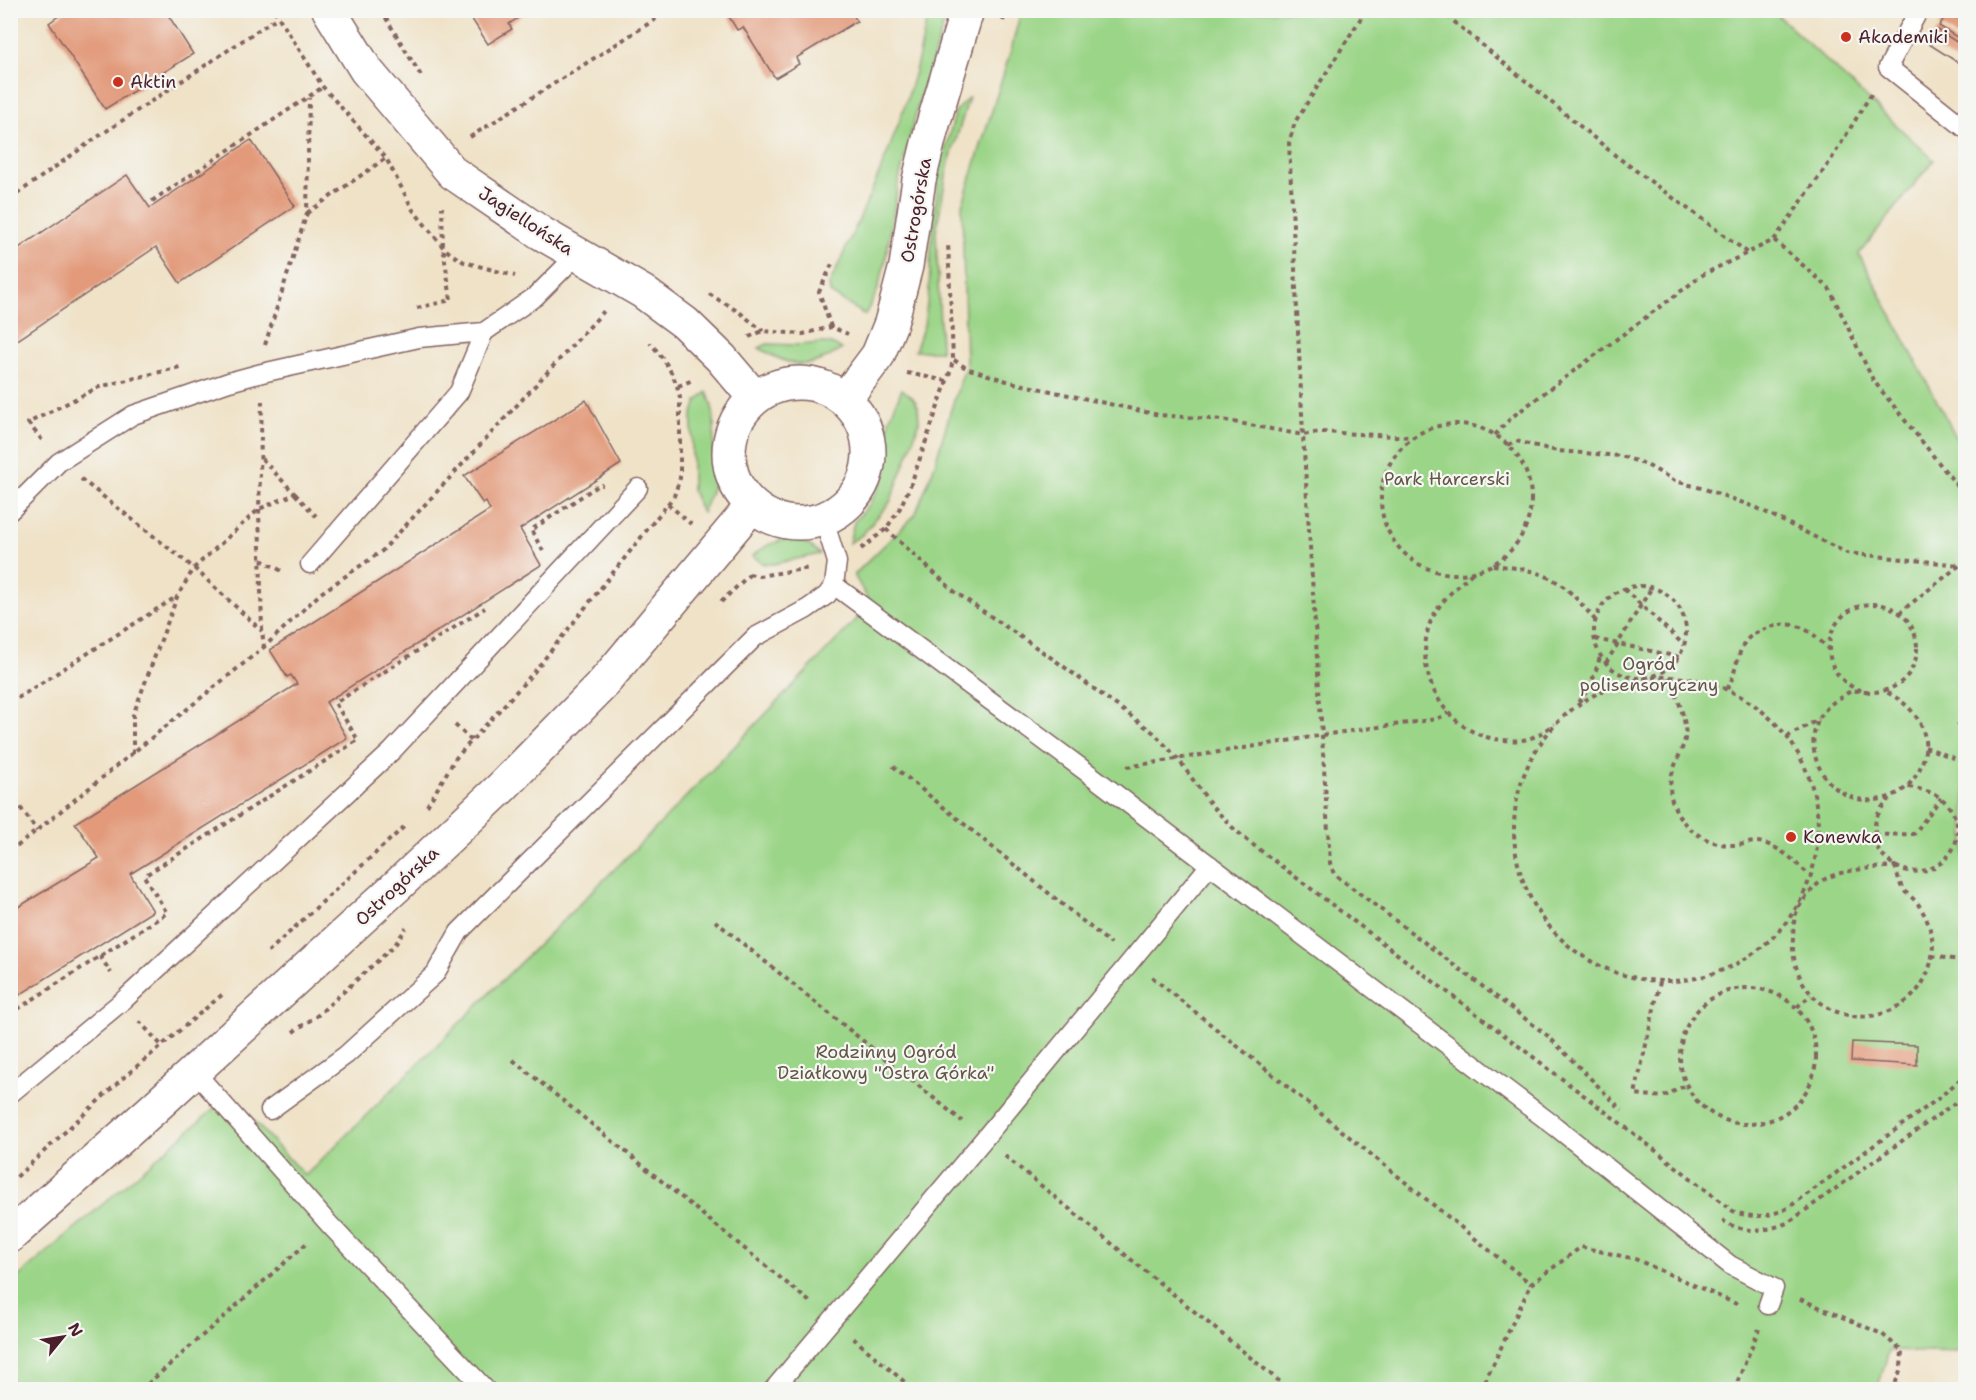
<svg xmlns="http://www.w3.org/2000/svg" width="1976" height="1400" viewBox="0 0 1976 1400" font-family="'Shantell Sans',sans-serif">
<rect width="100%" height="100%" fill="#f6f6f2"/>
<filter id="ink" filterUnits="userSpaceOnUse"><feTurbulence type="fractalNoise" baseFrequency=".0167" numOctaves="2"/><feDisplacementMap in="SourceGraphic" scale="12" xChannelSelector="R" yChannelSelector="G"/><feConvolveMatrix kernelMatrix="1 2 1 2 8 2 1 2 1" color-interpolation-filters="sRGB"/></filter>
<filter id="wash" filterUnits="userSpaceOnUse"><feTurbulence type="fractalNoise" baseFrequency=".008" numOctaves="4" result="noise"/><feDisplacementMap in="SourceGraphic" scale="24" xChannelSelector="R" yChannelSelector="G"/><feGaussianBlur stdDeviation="1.35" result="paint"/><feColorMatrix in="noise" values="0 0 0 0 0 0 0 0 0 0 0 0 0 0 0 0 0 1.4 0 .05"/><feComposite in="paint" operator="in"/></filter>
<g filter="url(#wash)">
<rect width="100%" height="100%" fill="#efe2c7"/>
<g fill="#9bd588" stroke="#727a5a" stroke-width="1.5">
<path d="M928,11H948L917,109L898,184L885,263L877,292L865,315L830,293L829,285C870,196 913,108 928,11Z"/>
<path d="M1021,11H1773L1934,160L1859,254L1965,454V1353L1889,1351L1877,1390H11L10,1284L230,1095L305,1176L659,825L855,621L870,603L854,575L915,515L933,470L952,406L966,365L962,206L1011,50Z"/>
<path d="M969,97L948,166L936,231L941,351H915L924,325L929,289L932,231L940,169L956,111Z"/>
<path d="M823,343L831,344L842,349C808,371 793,368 759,348L767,344L797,345Z"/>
<path d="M902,389L913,398L918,406L919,422L909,453L890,502L862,535L849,543L854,522L868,506L878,490L885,474L889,420Z"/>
<path d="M707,392C717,415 714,429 713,453C713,459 715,466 715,472C714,487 708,500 702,513L692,491V416L697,401Z"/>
<path d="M785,539C800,540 809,543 820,554L773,564H764L752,556L768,545Z"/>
</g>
<g id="blocks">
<g fill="#e29a7a">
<path d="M67,10H165L193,54L105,109L49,23Z"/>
<path d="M466,10H530L509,24L512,29L488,44Z"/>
<path d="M725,10H850L857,21L796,58L799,64L775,78L743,27L737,30Z"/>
<path d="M1948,12L1966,23V43L1939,26Z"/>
<path d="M1938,30L1966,48L1957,62L1929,44Z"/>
<path d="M251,140L295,206L180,283L156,247L10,345V254L127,175L150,208Z"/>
<path d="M586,400L621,464L520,529L541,565L326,702L347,738L130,874L153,911L10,1001V912L99,858L75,823L297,684L291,675L287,677L270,650L490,510L486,502L483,504L464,476Z"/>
<path d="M1852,1042L1917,1045V1065L1851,1061Z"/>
</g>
</g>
</g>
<g filter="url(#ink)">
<use href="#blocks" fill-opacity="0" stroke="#846362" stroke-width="1.5"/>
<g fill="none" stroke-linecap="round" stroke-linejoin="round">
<defs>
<g id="lane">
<path d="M1919,10L1888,67L1966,129"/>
<path d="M10,511L59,462L133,415L229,382L262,373L419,338L484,332L536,296L577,255"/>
<path d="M310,564L459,392L484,332"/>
<path d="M834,585L1088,773L1556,1127L1730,1265L1774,1288L1768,1305"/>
<path d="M194,1071L329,1224L486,1390"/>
<path d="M10,1094L126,998L392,751L638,488"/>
<path d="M270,1110L346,1055L435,974L459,932L755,637L807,609L827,595L834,585L837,562L824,520"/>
<path d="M773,1390L984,1139L1210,865"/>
</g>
<g id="secondary">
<path d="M329,10L366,70L453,173L541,233L643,292L685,323L721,358L755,398"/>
<circle cx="799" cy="453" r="70"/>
<path d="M845,399L878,355L891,323L906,266L919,180L931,131L967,10"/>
<path d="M10,1236L152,1110L399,884L502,787L601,686L752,506"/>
</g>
</defs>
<use href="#lane" stroke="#846362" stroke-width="21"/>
<use href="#secondary" stroke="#846362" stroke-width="36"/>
<g stroke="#846362" stroke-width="4" stroke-dasharray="4.5 4.5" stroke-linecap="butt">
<path d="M274,10L323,87L386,158L413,210L443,247L451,254L464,262L515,276"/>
<path d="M381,10L423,79"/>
<path d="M1366,10L1295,122L1289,143L1303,435L1330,863L1334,874L1548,1036L1622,1110"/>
<path d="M1440,10L1616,156L1747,252"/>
<path d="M1003,21L1006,10"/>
<path d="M10,27L20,10"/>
<path d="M470,137L670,10"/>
<path d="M10,199L93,140L278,17"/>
<path d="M152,201L323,87"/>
<path d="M307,213L386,158"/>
<path d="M1774,240L1829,288L1873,380L1966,497"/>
<path d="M709,294L739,312L763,331"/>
<path d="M417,308L451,300L443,247L442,207"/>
<path d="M831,327L819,292L833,262"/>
<path d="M749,337L763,331L803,334L831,327L848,334"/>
<path d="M265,345L307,213L309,98"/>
<path d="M954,360L966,368L1010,382L1159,415L1223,420L1303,435L1321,432L1413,437"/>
<path d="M907,373L947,381"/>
<path d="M678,386L693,380"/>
<path d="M262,401L259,509L262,631L264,647"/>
<circle cx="1456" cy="499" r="75"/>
<path d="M1495,435L1512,417L1704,274L1774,240L1829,163L1873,91"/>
<path d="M42,440L28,423L99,387L180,367"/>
<path d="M1508,445L1516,441L1557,451L1621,456L1645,464L1675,481L1705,489L1757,508L1847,553L1960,565"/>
<path d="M81,479L194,568L262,631"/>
<path d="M295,494L316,516"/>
<path d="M668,504L691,524"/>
<path d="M886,529L955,592L1056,661L1154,733L1178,759L1212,806L1232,827L1248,841L1615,1119L1733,1211C1753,1219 1768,1217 1788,1208L1939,1098L1966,1074"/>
<path d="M861,549L886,529L900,508L911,484L951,369L953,359L948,243"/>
<path d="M543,551L531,530L599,485H603"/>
<path d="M261,560L284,572"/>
<path d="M1493,565C1547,571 1560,577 1595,620"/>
<path d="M1472,573C1456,588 1436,604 1429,626C1414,674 1444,730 1495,739C1504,740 1517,742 1527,739C1536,737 1546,730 1554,724"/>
<path d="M749,574L759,576L810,568"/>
<circle cx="1640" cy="632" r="46"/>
<path d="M1624,589L1684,645"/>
<path d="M721,602L750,574"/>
<circle cx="1873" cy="648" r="44"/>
<path d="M1899,613L1960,565L1966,567"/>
<path d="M1595,639L1679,657"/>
<path d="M1606,663L1652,587"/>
<circle cx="1666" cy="829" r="152"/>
<path d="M1669,677C1676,695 1690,724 1684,743C1678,761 1667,776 1671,796C1677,826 1706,846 1735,845C1745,845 1753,840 1763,843C1782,848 1797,863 1811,877"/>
<path d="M1727,689C1736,675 1736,656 1745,642C1749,636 1758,632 1765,629C1793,618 1810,628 1829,650"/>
<path d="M1868,691C1863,691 1855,690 1850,692C1846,693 1842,697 1838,699C1787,731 1822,811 1882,799C1896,796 1907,789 1915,777C1938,742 1920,708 1886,692"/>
<path d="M1578,702C1590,690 1595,674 1600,657"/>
<path d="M10,703L176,597"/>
<path d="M1958,723L1966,736"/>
<path d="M455,725L472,741"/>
<path d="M1787,737L1819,719"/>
<path d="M1925,747L1959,760L1966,756"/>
<path d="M133,754V715L177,597L194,568L259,509L295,494L262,459"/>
<path d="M1959,760L1966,771"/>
<path d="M893,766L1111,944"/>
<path d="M1127,767L1336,733L1437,719L1448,713"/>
<path d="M10,793L37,831"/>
<path d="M1890,798C1880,808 1873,820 1875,834C1876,837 1875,841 1876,844C1878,851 1884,857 1890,862C1922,890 1973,852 1953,813C1943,794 1928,790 1908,787"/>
<path d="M427,806L455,759L534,672L674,496L680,478V398C676,377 665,359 650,343"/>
<path d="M1875,835L1914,834L1941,798"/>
<path d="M10,852L264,647L321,593L382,551L605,310"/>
<path d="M1895,866C1897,873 1899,881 1902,888C1906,894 1914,898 1918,904C1925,914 1930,926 1932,938C1936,959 1925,986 1908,1000C1856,1040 1789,1003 1793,938C1794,917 1794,912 1807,896C1812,890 1817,884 1823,880C1846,868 1870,869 1895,866Z"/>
<path d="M715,921L962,1121"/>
<path d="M268,952L406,825"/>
<path d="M100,956L111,973"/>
<path d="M1932,956L1966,961"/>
<path d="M1152,977L1531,1284"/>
<path d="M1660,982L1635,1094L1663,1097L1686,1085"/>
<circle cx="1748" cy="1056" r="68"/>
<path d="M1797,1007L1811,995"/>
<path d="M10,1014L167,913L144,876L358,740L335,703L485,608"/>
<path d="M139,1021L162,1046"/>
<path d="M293,1032L318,1015L395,945L406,928"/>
<path d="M513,1060L810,1302"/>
<path d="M1005,1156L1290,1390"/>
<path d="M10,1183L123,1078L223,994"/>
<path d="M1722,1220C1743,1234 1767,1232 1789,1222L1966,1095"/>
<path d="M1800,1299L1882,1334L1902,1351L1901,1368L1893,1390"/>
<path d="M853,1338L914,1390"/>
<path d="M141,1390L308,1242"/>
<path d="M1481,1390L1531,1284L1581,1247L1635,1259L1741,1306"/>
<path d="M1734,1390L1759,1329"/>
</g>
<use href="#lane" stroke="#fff" stroke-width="18"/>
<use href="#secondary" stroke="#fff" stroke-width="33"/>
</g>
</g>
<g fill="#c8321e" stroke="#f6f6f2" stroke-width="2">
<circle cx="1846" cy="37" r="6"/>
<circle cx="118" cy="82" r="6"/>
<circle cx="1791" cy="837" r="6"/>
</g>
<g text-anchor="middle" stroke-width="4.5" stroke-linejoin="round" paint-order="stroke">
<g font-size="18" fill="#4a1f2b" stroke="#f6f6f2" text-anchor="start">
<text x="1858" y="43">Akademiki</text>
<text x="130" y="88">Aktin</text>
<text x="1803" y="843">Konewka</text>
</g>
<g font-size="18" fill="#4a1f2b" stroke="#f6f6f2">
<text transform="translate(916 210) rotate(-80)" y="6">Ostrogórska</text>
<text transform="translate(526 221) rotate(33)" y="6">Jagiellońska</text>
<text transform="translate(397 886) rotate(-43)" y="6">Ostrogórska</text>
</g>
<g font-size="18" fill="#625647" stroke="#f6f6f2">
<text x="1447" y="485">Park Harcerski</text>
<text x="1649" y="670">Ogród<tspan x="1649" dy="21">polisensoryczny</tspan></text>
<text x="886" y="1058">Rodzinny Ogród<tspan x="886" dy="21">Działkowy "Ostra Górka"</tspan></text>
</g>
</g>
<rect width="1976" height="1400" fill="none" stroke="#f6f6f2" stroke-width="36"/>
<g transform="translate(63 1337) rotate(60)" stroke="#f6f6f2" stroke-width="4.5" paint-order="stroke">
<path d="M0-4.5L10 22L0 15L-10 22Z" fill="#4a1f2b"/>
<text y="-9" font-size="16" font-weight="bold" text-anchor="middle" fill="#4a1f2b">N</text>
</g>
</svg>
